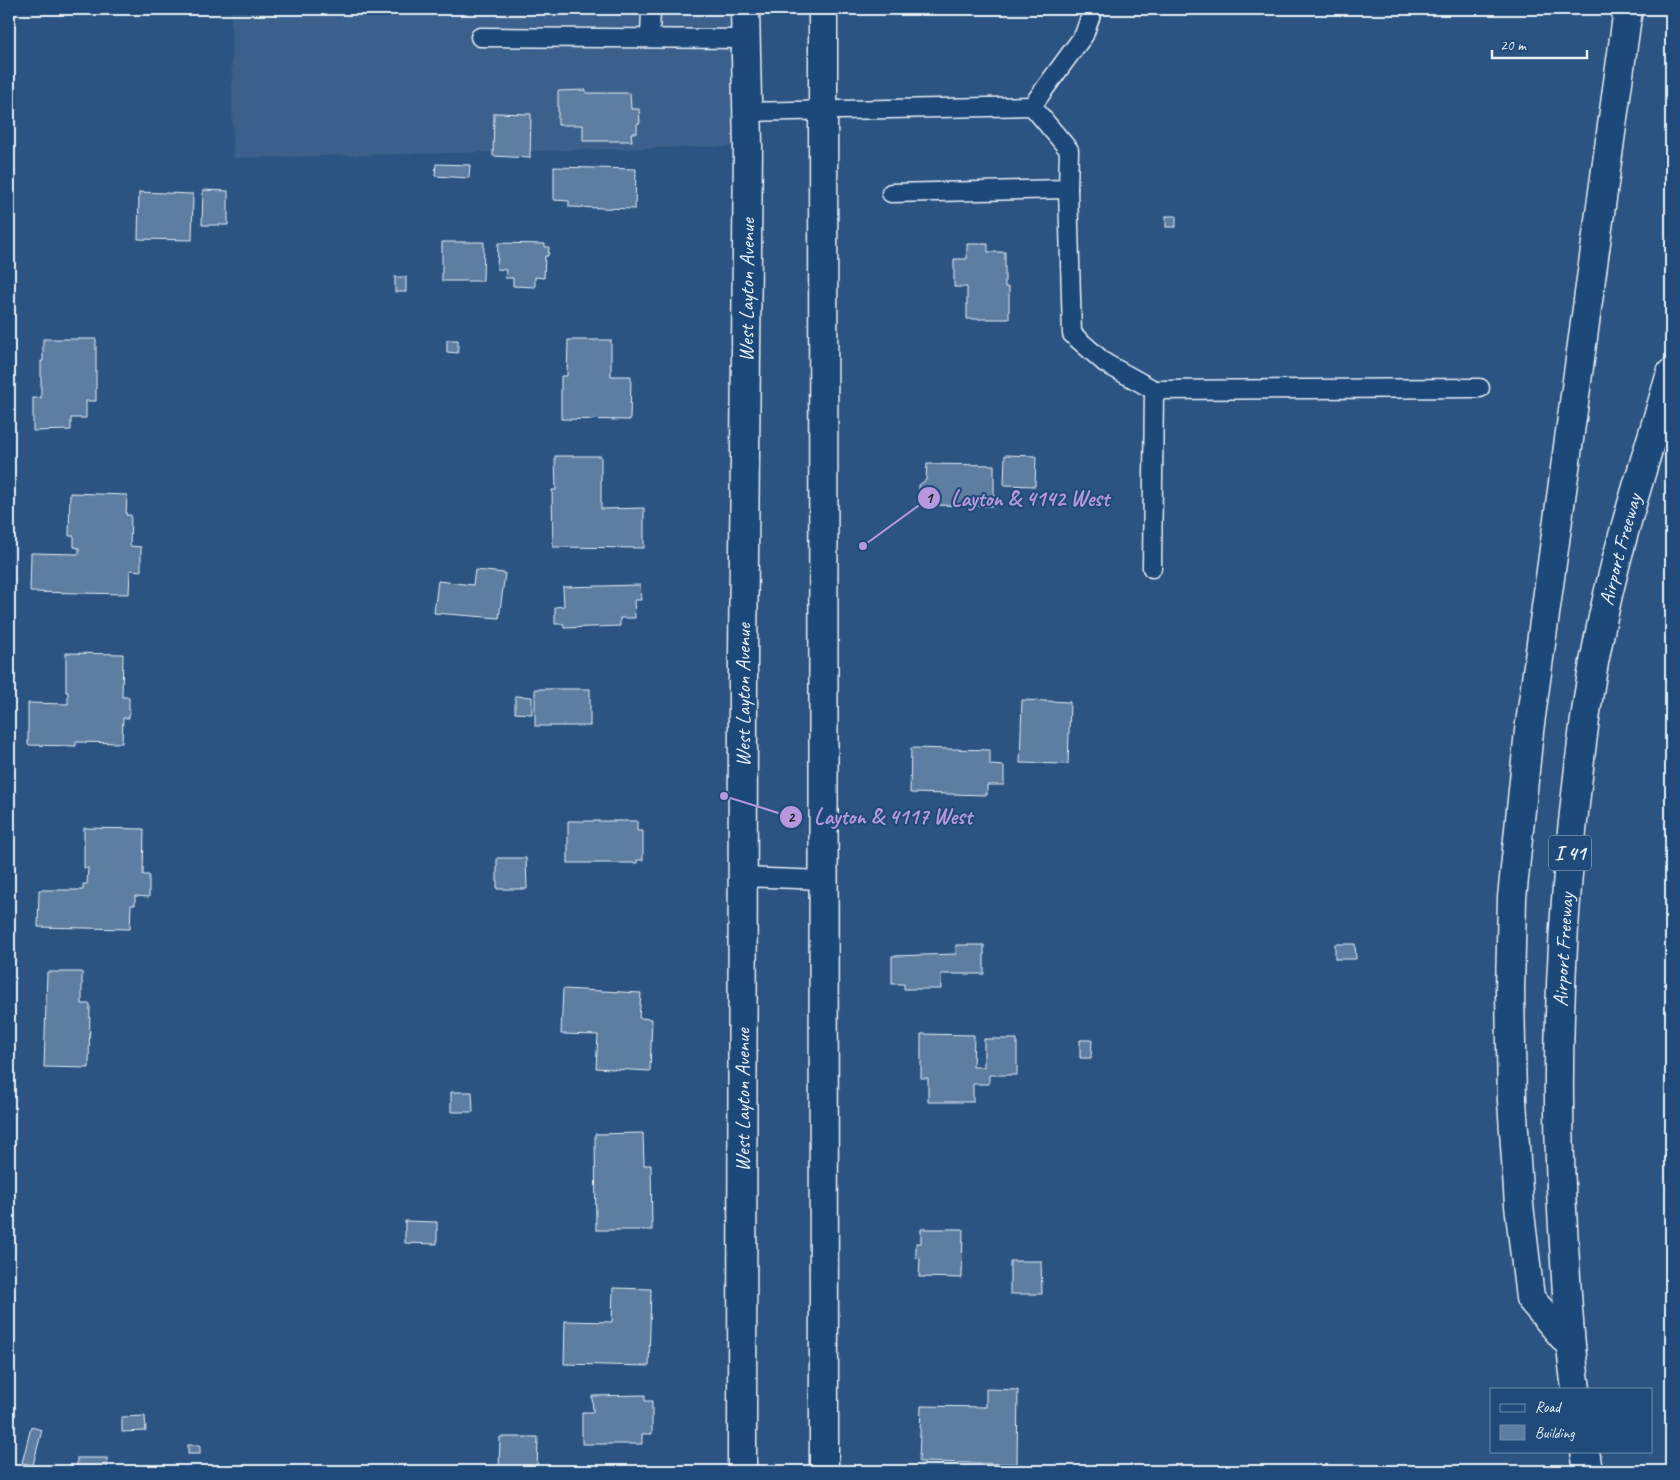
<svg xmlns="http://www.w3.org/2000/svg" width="1680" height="1480" viewBox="0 0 1680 1480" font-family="Caveat,sans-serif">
<rect width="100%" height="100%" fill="#2b5482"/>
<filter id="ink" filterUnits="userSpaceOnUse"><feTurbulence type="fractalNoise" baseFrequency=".02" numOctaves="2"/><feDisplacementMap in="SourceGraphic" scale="10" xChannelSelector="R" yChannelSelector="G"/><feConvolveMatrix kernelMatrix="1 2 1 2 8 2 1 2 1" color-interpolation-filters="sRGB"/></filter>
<g filter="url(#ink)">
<path fill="#3a608b" d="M231,9H745L748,146L233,158Z"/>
<g fill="#5d7da1" stroke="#e8f1f8">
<path d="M586,90V93H630L631,109H639L640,123L637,124V133H631L632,141H583V125H558V91Z"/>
<path d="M494,113L531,114L530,158L493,156Z"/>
<path d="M436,164L470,165L469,178L435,176Z"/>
<path d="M554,167L636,169L635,209L569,207V201L554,200Z"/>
<path d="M203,190L228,191V225H202Z"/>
<path d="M139,192L193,194L192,240L138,239Z"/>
<rect x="1166" y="216" width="10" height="11"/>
<path d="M442,242H484L483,281H442Z"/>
<path d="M498,243L545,244V247H549L548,256H545L544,278L535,277V287L513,286V278H505L506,270L497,269Z"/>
<path d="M967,244H988V252H1005V287H1009V319H967V287H954V259H967Z"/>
<rect x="395" y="277" width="11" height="15"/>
<path d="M43,339H96V401H86V418H71V430L33,431V398H41V361H43Z"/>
<path d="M447,340H458V353L447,352Z"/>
<path d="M568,340H611V376H631L630,420L561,419V376H567Z"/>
<path d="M1005,455L1036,456L1035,486L1004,485Z"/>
<path d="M555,456H601V509L644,508V548L553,547L552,490H556Z"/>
<path d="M927,464L994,465V506L925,505L919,500V485L926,480Z"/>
<path d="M70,493L127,495L126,515H131L130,546L141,547V571L130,570L129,594L30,592L31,553L79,554V548L74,547V536H69Z"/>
<path d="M475,570L505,573L499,618L434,613L438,581L473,585Z"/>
<path d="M640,585L641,600H634L635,618H620V626L564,628V624H555V607L564,606L563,587Z"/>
<path d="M66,653L123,654L122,697H129V718H123L122,743L76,742V746L28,745V703L68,704V692H66Z"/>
<rect x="535" y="689" width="55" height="37"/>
<path d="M515,696L532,697V714L515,713Z"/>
<path d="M1022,700L1070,702L1068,764L1020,763Z"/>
<path d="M911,748L990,750V765L1004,766V785H987V795L910,793Z"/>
<path d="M568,821H637V831H643V860H637V863H568Z"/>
<path d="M84,828L144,829L143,875H149V897L135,896V905H131L130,929L38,927L39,890H83V884H87L88,868H84Z"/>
<path d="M497,858H526L527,889H497Z"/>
<path d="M1335,944H1355L1356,959H1335Z"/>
<path d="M956,945H984V974H941V989H904V984H892V956L956,954Z"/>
<path d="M47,972H82V1004H90L89,1068L44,1067Z"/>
<path d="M563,989L641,993L639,1018L652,1019L650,1071L596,1068L598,1035L561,1034Z"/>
<path d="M921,1034L974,1035L973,1067H984V1039H1017V1075H989V1084H973V1102H928V1078H921Z"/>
<path d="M1080,1040H1092L1091,1058H1080Z"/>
<path d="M451,1092H472L473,1112H451Z"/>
<path d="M643,1133L644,1165H651L652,1230H596L595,1134Z"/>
<path d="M405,1221L437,1222V1244L405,1243Z"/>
<path d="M921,1229H963L962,1278L919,1277L920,1259L916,1258V1243H921Z"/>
<path d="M1010,1261H1041L1042,1294H1010Z"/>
<path d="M613,1288L651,1289L649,1366L564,1364L565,1321L612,1322Z"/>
<path d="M986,1389L1018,1390L1017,1464L919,1462L921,1406L986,1407Z"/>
<path d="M645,1395V1401H652V1434H642V1444H582V1412H593L592,1396Z"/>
<path d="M145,1416L146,1431L122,1432V1417Z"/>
<path d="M31,1427L42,1430L33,1465L22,1463Z"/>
<path d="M500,1437H538L537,1471H499Z"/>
<rect x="188" y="1445" width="12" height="9"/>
<rect x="77" y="1458" width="30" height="13"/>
</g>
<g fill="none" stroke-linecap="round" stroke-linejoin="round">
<defs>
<g id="lane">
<path d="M480,37L746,39"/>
<path d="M650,38L651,9"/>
<path d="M1032,106L1084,35L1093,9"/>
<path d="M747,112L1032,106L1069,150L1068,189L891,193"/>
<path d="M1068,189L1072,334L1105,363L1154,390L1480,388"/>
<path d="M1152,568L1154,390"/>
<path d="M743,877L824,880"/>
</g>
<g id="secondary">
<path d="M823,9L824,1471"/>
<path id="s1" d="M742,1471L743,656L748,146L745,9"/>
</g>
<g id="highway">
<path d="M1570,1345L1530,1298L1519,1205L1512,1101L1510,991L1512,898L1529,731L1628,9"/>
<path id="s2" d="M1576,1389C1569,1341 1567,1293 1564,1245C1555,1107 1558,969 1572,831C1579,768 1585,705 1598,642C1615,551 1645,462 1671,373"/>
<path d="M1585,1451L1588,1471"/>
</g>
</defs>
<use href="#lane" stroke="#e8f1f8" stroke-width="21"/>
<use href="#secondary" stroke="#e8f1f8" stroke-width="31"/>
<use href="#highway" stroke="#e8f1f8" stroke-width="31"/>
<use href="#lane" stroke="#1f4a7a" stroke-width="18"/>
<use href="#secondary" stroke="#1f4a7a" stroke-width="28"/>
<use href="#highway" stroke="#1f4a7a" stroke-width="28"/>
</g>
</g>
<g text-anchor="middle" stroke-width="4" stroke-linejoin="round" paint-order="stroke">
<rect fill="#1f4a7a" stroke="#acbfd2" stroke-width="1" x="1549" y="835.5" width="42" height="35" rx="4"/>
<g font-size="20" font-weight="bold" fill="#e8f1f8">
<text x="1570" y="860">I 41</text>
</g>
<g font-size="21" fill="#e8f1f8" stroke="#1f4a7a">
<text dy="7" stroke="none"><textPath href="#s1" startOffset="1181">West Layton Avenue</textPath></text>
<text dy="7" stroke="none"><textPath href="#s2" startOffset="845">Airport Freeway</textPath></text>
<text dy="7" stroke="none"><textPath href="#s1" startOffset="776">West Layton Avenue</textPath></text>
<text dy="7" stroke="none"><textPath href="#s2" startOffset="440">Airport Freeway</textPath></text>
<text dy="7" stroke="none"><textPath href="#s1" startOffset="371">West Layton Avenue</textPath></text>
</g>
</g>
<path fill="none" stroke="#b798de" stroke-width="2" d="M863 546L929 498M724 796L791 817"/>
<g fill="#b798de" stroke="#1f4a7a" stroke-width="2">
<circle cx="863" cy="546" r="5"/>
<circle cx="724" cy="796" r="5"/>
<circle cx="929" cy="498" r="12"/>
<circle cx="791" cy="817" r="12"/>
</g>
<g font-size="15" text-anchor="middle" font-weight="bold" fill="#111">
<text x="929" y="503">1</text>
<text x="791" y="822">2</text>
</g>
<g font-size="22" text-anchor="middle" font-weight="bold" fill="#b798de" stroke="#1f4a7a" stroke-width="4" stroke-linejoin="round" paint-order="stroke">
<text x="1030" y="506">Layton &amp; 4142 West</text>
<text x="893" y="824">Layton &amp; 4117 West</text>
</g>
<rect width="1680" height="1480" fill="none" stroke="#1f4a7a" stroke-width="30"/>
<rect x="15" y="15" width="1650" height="1450" fill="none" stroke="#e8f1f8" stroke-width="2" filter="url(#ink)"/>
<rect x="1490" y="1388" width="162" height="65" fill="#1f4a7a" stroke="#6f8dac"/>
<rect x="1500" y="1404" width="25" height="8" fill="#1f4a7a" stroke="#6f8dac"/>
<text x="1535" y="1412" font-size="15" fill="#e8f1f8">Road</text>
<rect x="1500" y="1425" width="25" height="15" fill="#5d7da1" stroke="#6f8dac"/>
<text x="1535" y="1438" font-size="15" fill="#e8f1f8">Building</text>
<path d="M1492 50v8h95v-8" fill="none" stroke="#e8f1f8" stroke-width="2.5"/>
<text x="1500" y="50" font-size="15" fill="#e8f1f8" stroke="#1f4a7a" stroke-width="4" paint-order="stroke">20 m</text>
</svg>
